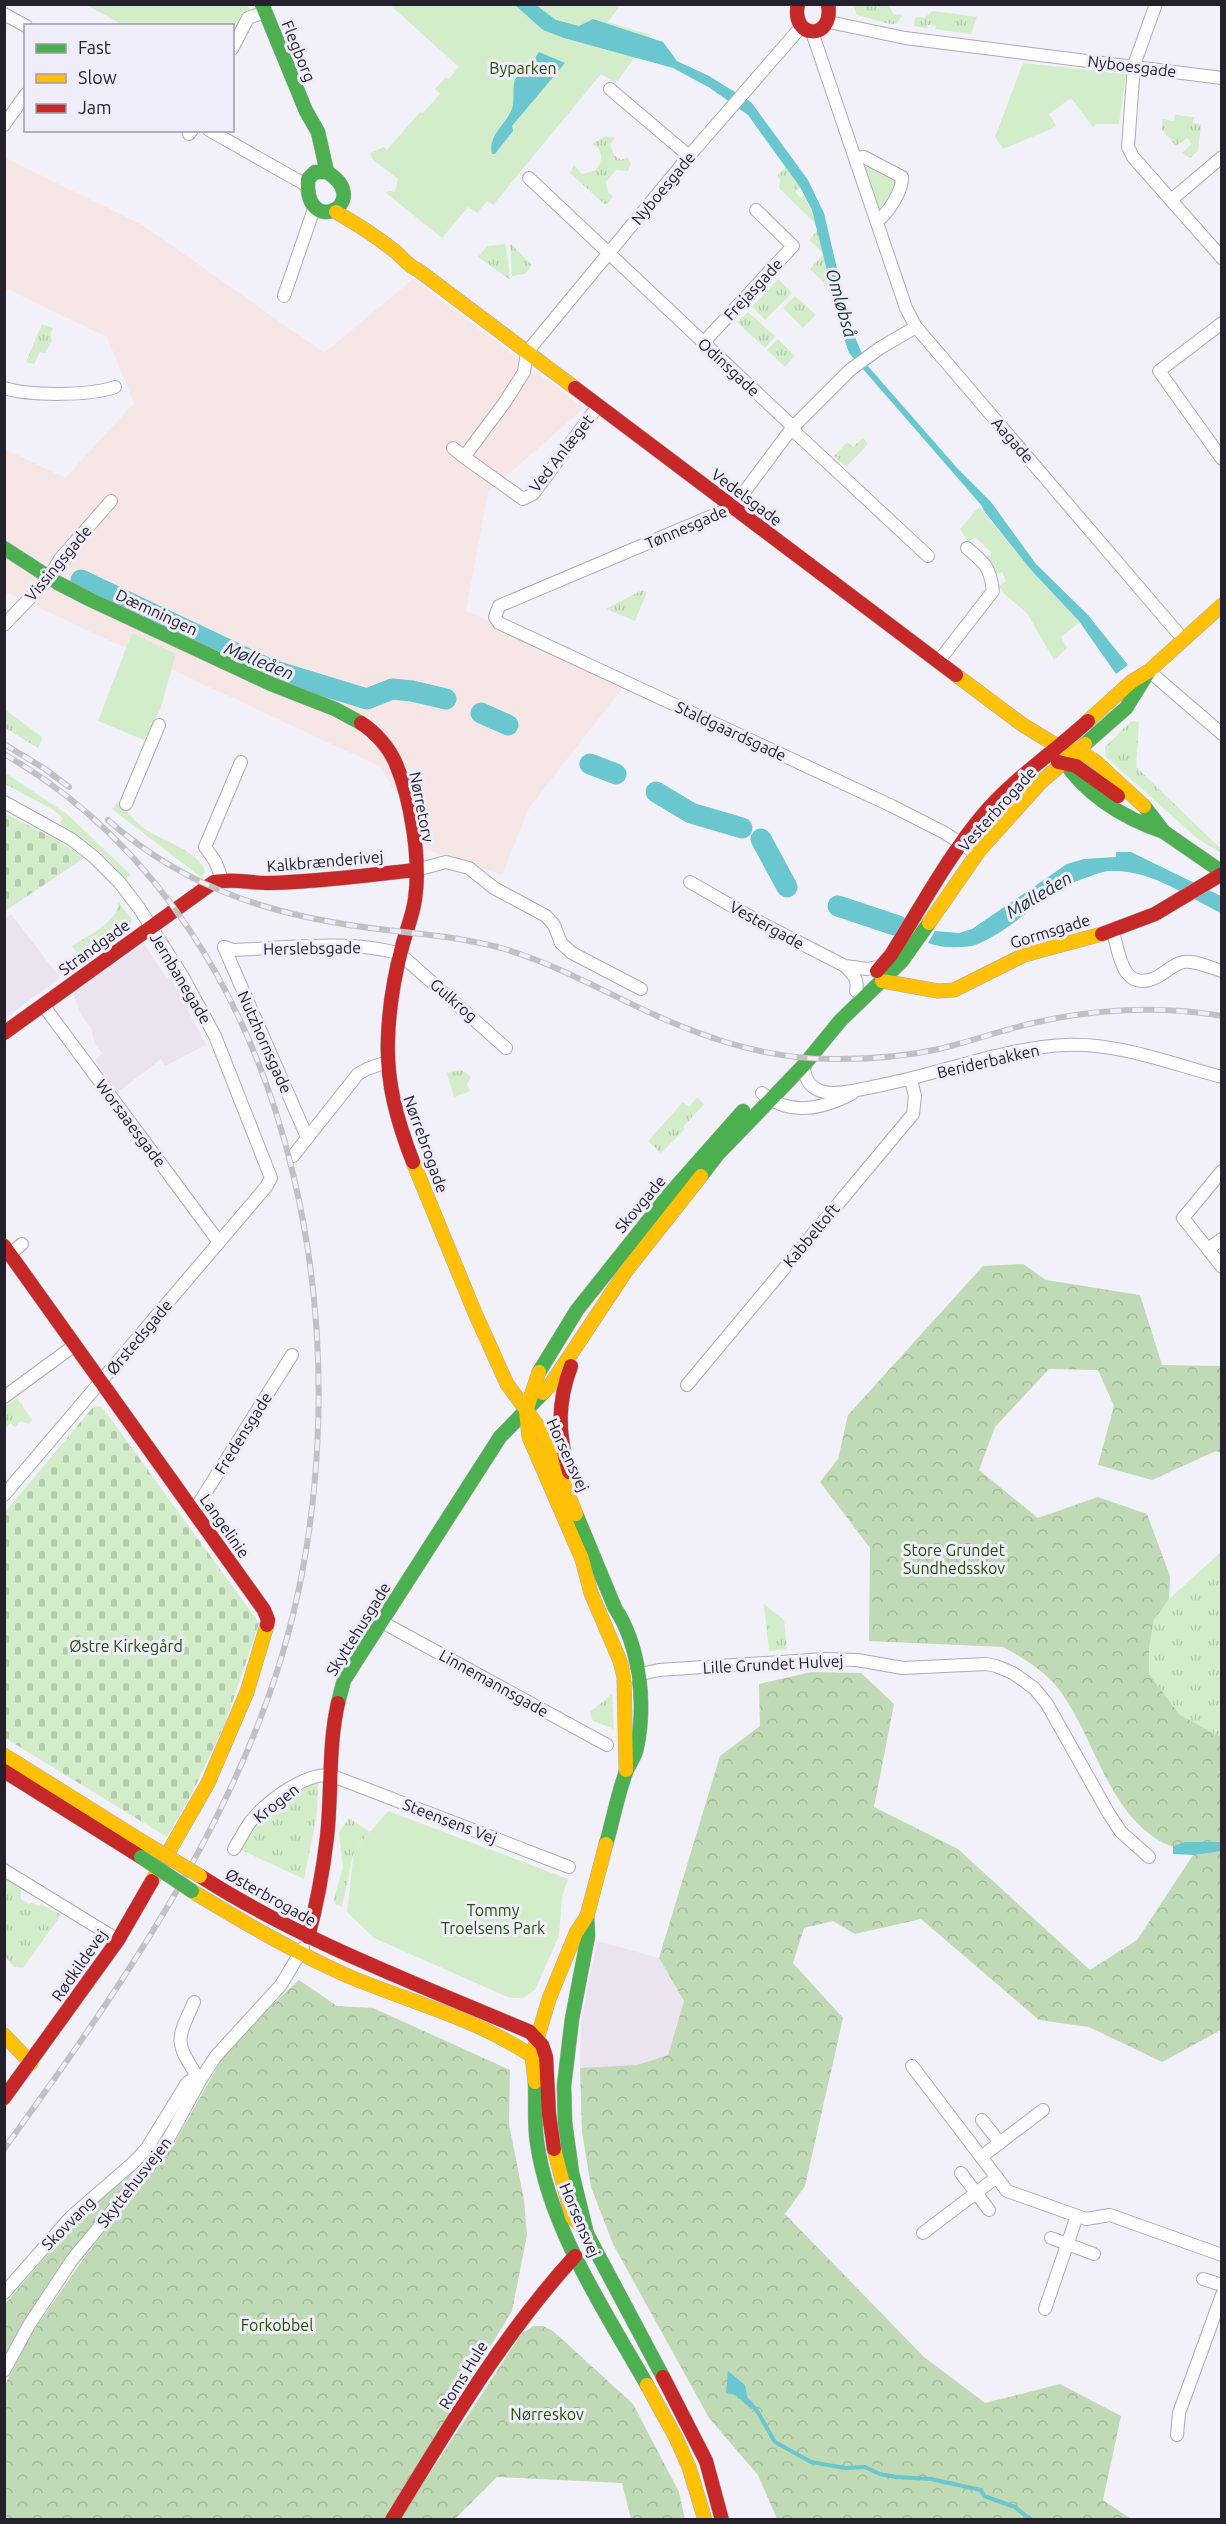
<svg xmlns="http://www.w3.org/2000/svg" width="1226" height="2524" viewBox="0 0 1226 2524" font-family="Ubuntu,sans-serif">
<defs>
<pattern id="grass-tufts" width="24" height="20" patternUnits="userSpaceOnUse" patternTransform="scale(1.5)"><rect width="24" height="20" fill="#d3edca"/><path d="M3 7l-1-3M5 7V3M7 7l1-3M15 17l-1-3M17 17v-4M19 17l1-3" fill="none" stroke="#b5cbae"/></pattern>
<pattern id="forest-crowns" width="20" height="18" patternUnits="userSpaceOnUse" patternTransform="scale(1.5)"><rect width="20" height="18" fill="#c0dab6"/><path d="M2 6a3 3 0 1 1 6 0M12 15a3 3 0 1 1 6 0" fill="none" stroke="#a5bb9d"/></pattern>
<pattern id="cemetery-stones" width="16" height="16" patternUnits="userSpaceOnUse" patternTransform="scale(1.5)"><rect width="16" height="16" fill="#d3edca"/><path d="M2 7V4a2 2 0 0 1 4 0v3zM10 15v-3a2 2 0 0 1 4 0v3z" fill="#b5cbae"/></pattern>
</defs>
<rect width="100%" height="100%" fill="#f2f0f8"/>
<path fill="#f6e7e6" d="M4,157L144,226L324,353L413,279L584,408L488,492L466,611L628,681L529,808L502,875L428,850L381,767L5,592V449L65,478L134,403L107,337L5,288Z"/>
<g fill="#ece3f1">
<path d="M11,914L60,978L5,1018L4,919Z"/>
<path d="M144,943L166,978L173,982L206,1045L165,1066L161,1059L118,1092L95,1060L102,1054L95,1044L91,1028L81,1015L73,993Z"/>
<path d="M597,1941L659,1958L684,2001L668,2055L637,2065L580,2068L581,2022Z"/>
</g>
<g fill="url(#grass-tufts)">
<path d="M853,5H888L894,14L903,15L896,24H890L857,15Z"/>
<path d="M933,11L977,17L971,34L935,29L936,26L928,25L927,28L914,26L915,17L924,18Z"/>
<path d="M1175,115L1194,117L1193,123L1201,124L1198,151L1190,158L1182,153L1192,144L1187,138L1176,146L1162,130V119L1174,121Z"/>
<path d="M606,136L615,138L610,145L614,155L621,160L628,157L631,164L628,171L616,170L606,182L608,192L613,196L607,204H604L570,173L574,165L582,174L596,170C603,161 604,149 592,144Z"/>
<path d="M786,167L800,187L795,191L800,198L804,195L817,225L779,188L780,180L777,176Z"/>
<path d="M818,230L833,292L810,269L824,254L809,240Z"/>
<path d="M510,243L532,265L525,274L512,276Z"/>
<path d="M506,244L510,279H509L478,257L487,246Z"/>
<path d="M778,279L792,293L765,320L752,307Z"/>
<path d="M795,296L816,315L803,328L783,308Z"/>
<path d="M748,312L775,336L765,348L737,322Z"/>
<path d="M42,324L53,328L50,334L52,340L45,353L40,352L34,364L26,362Z"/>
<path d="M778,339L795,356L785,367L767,350Z"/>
<path d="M863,438L868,444L846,467L834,456L847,442L853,447Z"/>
<path d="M642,590L647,592L635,621L606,609Z"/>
<path d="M4,709L41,736L42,740L38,748L5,728Z"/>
<path d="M1131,721L1139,722L1136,767L1221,849V853L1198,839L1106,757L1105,747Z"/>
<path d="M4,772L67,814L131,875L125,879L103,854L60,823L63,818L52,809L5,784Z"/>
<path d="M118,802C127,810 133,819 141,826C157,840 199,849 205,872L202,878L112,809Z"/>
<path d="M118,902L132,919L130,924L81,959L72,946C87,936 119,922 118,902Z"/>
<path d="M462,1070L471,1077L467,1084L470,1091L454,1097L447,1073Z"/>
<path d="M697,1097L704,1104L683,1127L685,1129L661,1153L648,1141L683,1102L689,1107Z"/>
<path d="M17,1398L32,1420L29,1424L20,1421L15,1427L10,1423L5,1429V1407Z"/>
<path d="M1221,1552V1737L1180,1715L1149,1674V1648L1154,1620L1169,1599Z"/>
<path d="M764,1604L784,1620L787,1649L769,1651Z"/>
<path d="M612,1694L614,1729L593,1721L590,1712Z"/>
<path d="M318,1780L317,1813L304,1879L239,1849C264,1809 276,1801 318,1780Z"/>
<path d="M349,1818L370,1832L354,1851L342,1907L335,1904L334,1898L343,1867L339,1833Z"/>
<path d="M9,1877L21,1884V1899L29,1904L31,1902L39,1906L41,1904L61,1915L23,1968L14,1967L5,1956L4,1881Z"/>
</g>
<g fill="url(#forest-crowns)">
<path d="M1023,1264L1046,1280L1140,1295L1162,1365L1221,1366V1453L1216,1451L1152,1480L1098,1465L1114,1406L1098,1370L1049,1369L995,1427L979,1470L1038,1518L1098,1497L1147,1514L1170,1576L1169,1599L1154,1620L1149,1648V1674L1180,1715L1221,1737V2030L1162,2062L1089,2027L1039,2020L921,1919L855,1934L833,1921L804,1928L793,1963L843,2018L805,2186L785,2214L924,2357L985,2403L1060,2384L1121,2416L1103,2500L1131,2519H777L758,2475L709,2418L613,2244L591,2187L582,2132L580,2068L637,2065L668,2055L684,2001L659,1958L720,1756L760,1726L759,1684L812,1672L861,1673L894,1704L874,1807L958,1849L1090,1970L1137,1940L1195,1852C1184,1849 1169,1847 1160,1841C1103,1807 1094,1729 1052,1681C1038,1667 1020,1656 1003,1647L869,1641L870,1548L820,1482L838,1459L848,1415L983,1266Z"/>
<path d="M299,1980L337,2006L373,2008L510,2070L509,2124L524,2200L527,2235L512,2311L385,2519H5L4,2387L30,2336L89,2251L174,2144L224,2055L240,2035Z"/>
<path d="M135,2170L20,2328L5,2358V2304L78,2219Z"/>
<path d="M534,2326H543L553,2331L633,2404L679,2492L685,2519H631L622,2483L497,2477L455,2519L399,2520L522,2333Z"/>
</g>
<g fill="url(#cemetery-stones)">
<path d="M4,813L57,840L84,858L5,911Z"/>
<path d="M94,1406L102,1407L259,1623L225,1724L191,1795L167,1837L5,1738V1512Z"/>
</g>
<g fill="#d3edca">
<path d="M247,4L250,10L243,16L233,38L232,26L123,25L87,5Z"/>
<path d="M390,5H616L619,7L608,22L651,35L616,83L601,74L493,205L487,201L477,213L468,207L442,238L386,193L389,191L395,192L398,179L373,160L370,153L384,147L387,150L420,112L423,113L440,94L435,89L446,77L449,79L459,67Z"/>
<path d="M1023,63L1126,74L1119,124H1096L1093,127L1071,98L1049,114L1056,125L1051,129L1003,149L995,137Z"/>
<path d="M870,164L896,180V185L882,208L878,207L865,168Z"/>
<path d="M979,507L1031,570L1080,622L1061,637L1067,648L1054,660L1027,613L1004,594L999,586L1006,581L1002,572L995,575L987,558L992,553L975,537L969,543L960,529Z"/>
<path d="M132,633L176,654L160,710L144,740L98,721Z"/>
<path d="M388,1811L568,1879L562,1897L559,1936L535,1990L523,1998H510L374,1938L347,1912L354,1851Z"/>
</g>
<g fill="#6ac7cf">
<path d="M515,5H536L556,20L579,26L593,19L663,42L677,61L709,76L751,102L808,180L824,213L851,328L867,365L958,469L991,502L1036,564L1088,615L1128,665L1116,674L1079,621L1031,570L984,511L982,506L849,353L843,335L812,210L800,187L748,115L710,88L673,68L564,38L543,30Z"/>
<path d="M539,52L565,63L512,126L513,131L495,154H492C487,136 506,124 512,109C515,99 512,89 515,79L533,61Z"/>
<path d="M1116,852H1131L1221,896V913C1188,897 1153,871 1115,871C1106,870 1097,874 1088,877C1045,890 1018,927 978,944C965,949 941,948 928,943L935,931L959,933L972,929L1067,864L1084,859L1116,857Z"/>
<path d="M1185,1842H1221V1851L1194,1855L1173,1854V1846Z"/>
<path d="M728,2371L745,2385L747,2397L754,2404L751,2409L735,2395L726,2393Z"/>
</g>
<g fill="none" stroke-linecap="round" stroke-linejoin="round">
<path stroke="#6ac7cf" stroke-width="4" d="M750,2404L756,2409L775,2442L811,2462L845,2468L865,2467L880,2474L896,2477L931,2479L981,2490L984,2496L1015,2507L1031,2520"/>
<g stroke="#6ac7cf" stroke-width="21">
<path d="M81,580L269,669L367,699L392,689L412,691L446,699"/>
<path d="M481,713L508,725"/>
<path d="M590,764L616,774"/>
<path d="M656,792L691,813L742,828"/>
<path d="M761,839L787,887"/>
<path d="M838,906L898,926"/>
</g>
<defs>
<g id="street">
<path d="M1156,4L1134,65L1128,147L1133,157L1222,258"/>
<path d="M4,14L26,26"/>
<path d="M829,22L905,38L1222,78"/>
<path d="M812,32L906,308L916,327L1183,639"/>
<path d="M232,49L248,18L265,12"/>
<path d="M610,89L689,156"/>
<path d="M4,125L26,94"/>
<path d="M209,130L306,185"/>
<path d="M189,134L192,130"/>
<path d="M856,158L864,157L902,177C903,190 888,214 877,221"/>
<path d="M529,178L789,423L797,434L928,556"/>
<path d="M1171,200L1222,157"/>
<path d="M284,296L314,209"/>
<path d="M1222,323L1159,371L1222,459"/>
<path d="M916,327L880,348L850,370L792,428L733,507L499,606L495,617L499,623L892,806L945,833L977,854"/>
<path d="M703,343L793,246L756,210"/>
<path d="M4,388C30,396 90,396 115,387"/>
<path d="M453,448L464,457L505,402L524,372L527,352L689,156L801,27"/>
<path d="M464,457L523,499L533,494L598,406"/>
<path d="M4,625L49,578L60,559L111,501"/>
<path d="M938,662L993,591C990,567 985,563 967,548"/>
<path d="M1149,671L1222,734"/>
<path d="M4,802L71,839L94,857L120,883L139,908L183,977L215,1036L271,1178L266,1187L4,1495"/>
<path d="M126,804L159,725"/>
<path d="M416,870L446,862L469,868L494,888L546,916L554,925L561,943L572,953L641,989"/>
<path d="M222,879L215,861L205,847L241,762"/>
<path d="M690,882L763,924L845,966L867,969L882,966"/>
<path d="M1113,931C1119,953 1122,992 1155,978C1164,974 1171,966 1180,963C1191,958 1210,968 1222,971"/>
<path d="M224,947L233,950C284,948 352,939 400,954L506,1048"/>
<path d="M224,947L307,1137"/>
<path d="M845,966C853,974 859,980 856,991"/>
<path d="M43,1005L219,1242"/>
<path d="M804,1065C804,1083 814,1092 832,1093C849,1093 866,1088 882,1085C943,1073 1003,1048 1065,1045C1117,1042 1172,1064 1222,1077"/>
<path d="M762,1093C790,1117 823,1109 853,1093"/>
<path d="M293,1156L358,1074L367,1069L387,1062"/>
<path d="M1222,1171L1183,1218L1222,1267"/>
<path d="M1208,1249L1222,1239"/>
<path d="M10,1254L22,1244"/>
<path d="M687,1385L913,1114L915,1096L911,1080"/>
<path d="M4,1397L75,1345"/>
<path d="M194,1511L292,1355"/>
<path d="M382,1622L607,1745"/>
<path d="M631,1676L659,1670L826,1659L857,1660L903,1668L986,1664L996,1666L1013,1673L1034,1688L1047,1704L1109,1814L1121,1832L1149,1857"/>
<path d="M234,1849C240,1839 245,1829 251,1821C267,1801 305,1773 330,1775L569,1867"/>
<path d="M4,1870L118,1940"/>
<path d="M194,2002C177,2040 174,2040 197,2076"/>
<path d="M912,2066L1007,2191L1086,2219L1110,2215L1222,2255"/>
<path d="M982,2120L1000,2143"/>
<path d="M981,2157L1043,2110"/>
<path d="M961,2173L989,2210"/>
<path d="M923,2233L997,2177"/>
<path d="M1051,2238L1094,2254"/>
<path d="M1203,2279L1222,2285"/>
<path d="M4,2293L71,2217L134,2162L147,2148L187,2083L197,2076L201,2079"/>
<path d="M1045,2309L1077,2216"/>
<path d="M4,2371L29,2325L72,2260L163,2149L201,2079L216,2056L281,1985L303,1948"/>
<path d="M1177,2435L1179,2413L1222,2295"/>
</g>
<g id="fast">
<path d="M262,4L306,111L318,132L327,172"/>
<path d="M315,172H327C375,202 304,241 308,179Z"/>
<path d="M4,548L58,583L91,600L271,684L335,709L361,723"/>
<path d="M1085,744L1126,708L1149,671"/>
<path d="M1064,761C1088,797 1124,818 1164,832"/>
<path d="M1144,806L1164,832L1222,872"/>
<path d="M701,1176L718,1154L804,1065L840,1021L902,961L929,923"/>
<path d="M539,1372L577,1310L667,1197L743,1111"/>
<path d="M576,1514L615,1608C640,1646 646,1703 637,1747C636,1756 629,1764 626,1772C617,1796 613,1821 606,1844"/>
<path d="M338,1703L344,1680L500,1437L543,1393"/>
<path d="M587,1916L588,1936L572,2019L564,2086L565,2122L572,2173L587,2234L663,2377"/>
<path d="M535,2082C536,2102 534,2123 537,2142C549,2228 605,2311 647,2385"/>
</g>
<g id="slow">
<path d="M336,212C357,224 377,237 396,252C403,258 409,267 418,270L575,388"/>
<path d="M956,675L1023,725L1059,747L1079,751L1095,761L1144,806"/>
<path d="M1088,721L1131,682L1149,671L1222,605"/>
<path d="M929,923L979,851L1041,782L1085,744"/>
<path d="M882,981L938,991L954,990L1024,955L1102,934"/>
<path d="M413,1162L475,1313L507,1384L543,1433L576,1514"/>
<path d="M539,1372L526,1411L529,1437L582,1559L591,1593L620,1661L624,1677L626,1770"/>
<path d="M543,1393L551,1384L626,1271L701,1176"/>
<path d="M4,1755L148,1845"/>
<path d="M152,1881L208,1783L247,1692L267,1625"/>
<path d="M192,1891C243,1922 294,1952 348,1976C410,2002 475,2018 532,2056"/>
<path d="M4,2035L31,2063"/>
<path d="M535,2082L532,2056L549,1999L576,1933L587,1916L606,1844"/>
<path d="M554,2149L572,2217L579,2224"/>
<path d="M647,2385L676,2438L689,2467L705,2520"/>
</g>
<g id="jam">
<path d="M798,4C790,40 835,41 828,4"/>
<path d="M575,388L956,675"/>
<path d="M361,723C375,732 389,747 396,764C411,799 421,861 415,899C413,915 406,931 402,947C394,977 389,1007 388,1038C386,1082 397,1121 413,1162"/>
<path d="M1058,762L1076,766L1118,796"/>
<path d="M1102,934L1155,914L1222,874"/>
<path d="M877,971L891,955C920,909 947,858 982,816C1013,779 1053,753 1088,721"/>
<path d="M4,1033L214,882C233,878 250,883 269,883C318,882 367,875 416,870"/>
<path d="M4,1246L264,1610L268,1620L267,1625"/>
<path d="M569,1472C558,1434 557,1403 571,1366"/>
<path d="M4,1771L141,1857"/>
<path d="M200,1876C303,1942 418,1984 530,2032L542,2045L546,2057L549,2114L554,2149"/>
<path d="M308,1937C317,1904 323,1871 327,1837C332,1792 328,1747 338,1703"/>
<path d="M4,2098L118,1940L152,1881"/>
<path d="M663,2377L706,2461L722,2520"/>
<path d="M392,2520C448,2428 502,2336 575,2256"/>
</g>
</defs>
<use href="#street" stroke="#aeabb4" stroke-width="14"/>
<use href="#fast" stroke="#aeabb4" stroke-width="15"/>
<use href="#slow" stroke="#aeabb4" stroke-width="15"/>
<use href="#jam" stroke="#aeabb4" stroke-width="15"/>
<use href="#street" stroke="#fdfdfe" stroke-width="12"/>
<use href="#fast" stroke="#4caf50" stroke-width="14"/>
<use href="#slow" stroke="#ffc107" stroke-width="14"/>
<use href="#jam" stroke="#c62828" stroke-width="14"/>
<defs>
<g id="rail">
<path d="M4,744L45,769L69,787"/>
<path d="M4,754C312,930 380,1388 268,1698C209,1862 106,2008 4,2149"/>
<path d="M108,820C189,892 281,918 387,930C428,935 468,938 508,950C576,971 635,1011 702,1034C745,1050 793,1060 840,1059C872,1059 907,1056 939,1049C969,1042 999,1031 1029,1024C1091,1009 1159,1005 1222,1016"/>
</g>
</defs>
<use href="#rail" stroke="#c1c0c2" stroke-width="6"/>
<use href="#rail" stroke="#f0edfb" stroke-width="4" stroke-dasharray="11" stroke-linecap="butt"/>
<defs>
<path id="fast-bridge" d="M141,1857L192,1891"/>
<path id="slow-bridge" d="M148,1845L200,1876"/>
</defs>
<use href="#fast-bridge" stroke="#aeabb4" stroke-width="15" stroke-linecap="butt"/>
<use href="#slow-bridge" stroke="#aeabb4" stroke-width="15" stroke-linecap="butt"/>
<use href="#fast-bridge" stroke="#4caf50" stroke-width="14"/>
<use href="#slow-bridge" stroke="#ffc107" stroke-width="14"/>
</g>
<g text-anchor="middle" stroke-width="6" stroke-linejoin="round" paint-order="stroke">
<g font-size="16" fill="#24212d" stroke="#f0edfb">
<text transform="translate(299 51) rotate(68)" y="6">Flegborg</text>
<text transform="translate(1132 66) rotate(7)" y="6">Nyboesgade</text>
<text transform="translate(663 188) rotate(-50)" y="6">Nyboesgade</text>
<text transform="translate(753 289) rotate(-47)" y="6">Frejasgade</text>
<text transform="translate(729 367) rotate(43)" y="6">Odinsgade</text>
<text transform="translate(1013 440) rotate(49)" y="6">Aagade</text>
<text transform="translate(561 453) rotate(-52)" y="6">Ved Anlæget</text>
<text transform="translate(747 497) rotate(37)" y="6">Vedelsgade</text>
<text transform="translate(686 527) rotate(-23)" y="6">Tønnesgade</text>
<text transform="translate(58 563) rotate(-50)" y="6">Vissingsgade</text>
<text transform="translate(157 612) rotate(25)" y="6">Dæmningen</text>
<text transform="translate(731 731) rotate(25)" y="6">Staldgaardsgade</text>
<text transform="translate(422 807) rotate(79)" y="6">Nørretorv</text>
<text transform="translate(997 809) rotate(-48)" y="6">Vesterbrogade</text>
<text transform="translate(325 861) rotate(-5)" y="6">Kalkbrænderivej</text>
<text transform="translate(767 925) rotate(29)" y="6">Vestergade</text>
<text transform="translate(1050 931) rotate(-17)" y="6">Gormsgade</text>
<text transform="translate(94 947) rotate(-36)" y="6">Strandgade</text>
<text transform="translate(312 948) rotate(-1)" y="6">Herslebsgade</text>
<text transform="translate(181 978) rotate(59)" y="6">Jernbanegade</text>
<text transform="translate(454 1000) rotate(41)" y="6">Gulkrog</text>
<text transform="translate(265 1042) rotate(66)" y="6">Nutzhornsgade</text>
<text transform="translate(988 1061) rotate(-13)" y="6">Beriderbakken</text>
<text transform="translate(131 1123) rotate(53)" y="6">Worsaaesgade</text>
<text transform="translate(426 1144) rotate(70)" y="6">Nørrebrogade</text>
<text transform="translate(640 1204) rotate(-50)" y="6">Skovgade</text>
<text transform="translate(811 1235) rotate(-50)" y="6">Kabbeltoft</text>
<text transform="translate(139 1337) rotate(-50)" y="6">Ørstedsgade</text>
<text transform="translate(243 1433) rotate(-58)" y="6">Fredensgade</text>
<text transform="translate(568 1455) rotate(65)" y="6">Horsensvej</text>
<text transform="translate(225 1526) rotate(55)" y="6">Langelinie</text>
<text transform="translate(358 1629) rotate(-58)" y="6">Skyttehusgade</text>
<text transform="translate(773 1664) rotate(-3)" y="6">Lille Grundet Hulvej</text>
<text transform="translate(494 1683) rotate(29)" y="6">Linnemannsgade</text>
<text transform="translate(276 1803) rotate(-38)" y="6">Krogen</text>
<text transform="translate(450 1821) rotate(21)" y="6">Steensens Vej</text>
<text transform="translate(271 1897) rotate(29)" y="6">Østerbrogade</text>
<text transform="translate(79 1965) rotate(-55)" y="6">Rødkildevej</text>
<text transform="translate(134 2182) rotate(-52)" y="6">Skyttehusvejen</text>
<text transform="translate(580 2220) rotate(67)" y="6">Horsensvej</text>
<text transform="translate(68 2223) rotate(-45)" y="6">Skovvang</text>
<text transform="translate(463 2375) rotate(-58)" y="6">Roms Hule</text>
</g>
<g font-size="16" fill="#245003" stroke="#f0edfb">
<text x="523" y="74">Byparken</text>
<text x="954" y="1556">Store Grundet<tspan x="954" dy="18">Sundhedsskov</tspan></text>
<text x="126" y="1652">Østre Kirkegård</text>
<text x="493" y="1916">Tommy<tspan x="493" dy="18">Troelsens Park</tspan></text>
<text x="277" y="2331">Forkobbel</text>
<text x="547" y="2420">Nørreskov</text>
</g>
<g font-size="18" font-style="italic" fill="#1b3132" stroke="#f0edfb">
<text transform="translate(841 303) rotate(74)" y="6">Omløbså</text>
<text transform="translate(259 661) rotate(22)" y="6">Mølleåen</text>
<text transform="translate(1039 895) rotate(-31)" y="6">Mølleåen</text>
</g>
</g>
<rect width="1226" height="2524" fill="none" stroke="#24212d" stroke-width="12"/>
<rect x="24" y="24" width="210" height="108" fill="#f0edfb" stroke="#9e9ba9" stroke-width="1.5"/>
<rect x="36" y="44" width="30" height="9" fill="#4caf50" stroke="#9e9ba9" stroke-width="1.5"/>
<text x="78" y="54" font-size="18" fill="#24212d">Fast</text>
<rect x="36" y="74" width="30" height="9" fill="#ffc107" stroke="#9e9ba9" stroke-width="1.5"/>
<text x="78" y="84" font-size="18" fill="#24212d">Slow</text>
<rect x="36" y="104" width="30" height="9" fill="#c62828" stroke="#9e9ba9" stroke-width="1.5"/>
<text x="78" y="114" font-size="18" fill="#24212d">Jam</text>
</svg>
